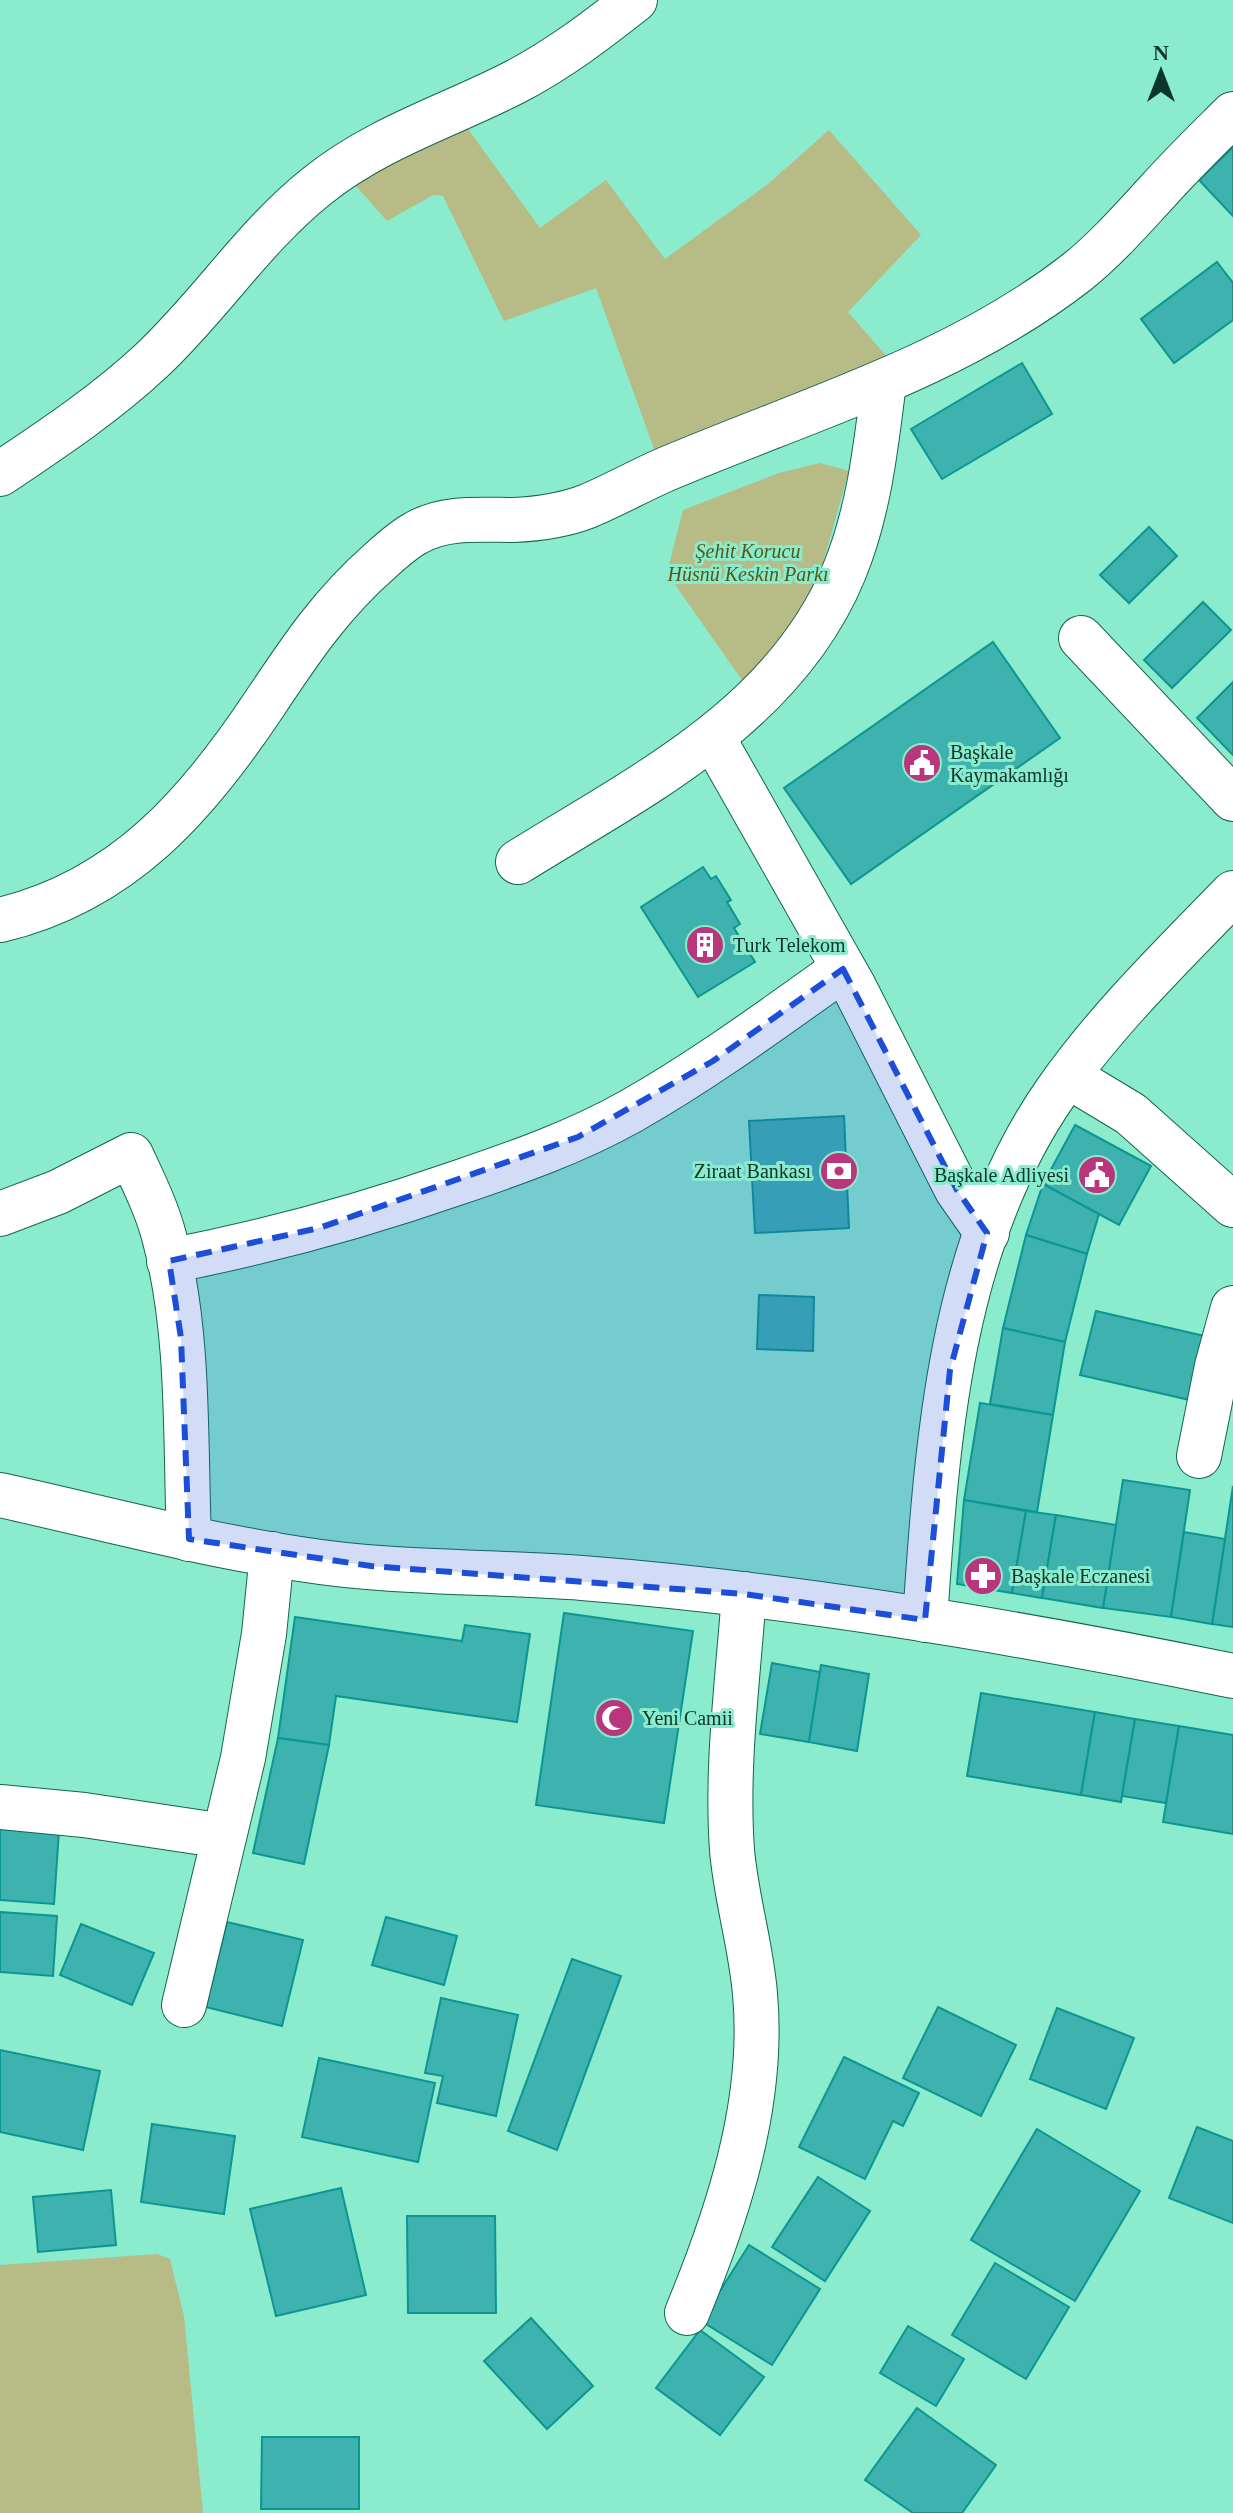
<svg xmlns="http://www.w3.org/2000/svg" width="1233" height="2513" viewBox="0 0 1233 2513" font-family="'Times New Roman',serif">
<rect width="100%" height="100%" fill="#8aebcd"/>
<g fill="#b7bb86">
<path d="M454,110L540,228L606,180L665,259L768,184L829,130L921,235L848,312L902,374L662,471L596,288L504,321L443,196L433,195L387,221L341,169Z"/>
<path d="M820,463L849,471L815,591L780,652L744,683L667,573L683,510L779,473Z"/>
<path d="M157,2254L170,2259L184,2316L203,2513H0V2265Z"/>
</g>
<g fill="#3db2ae" stroke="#0c9692" stroke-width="2">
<path d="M1233,147V216L1199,180Z"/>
<path d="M1217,262L1233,283V320L1174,363L1141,319Z"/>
<path d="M1022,363L1052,414L942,479L911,429Z"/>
<path d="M1149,527L1177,556L1129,603L1100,575Z"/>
<path d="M1203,602L1231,630L1172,688L1144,660Z"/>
<path d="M993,642L1060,738L851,884L784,788Z"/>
<path d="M1233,682V755L1197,718Z"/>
<path d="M703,867L711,879L716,876L731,900L727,902L740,924L734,928L755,962L698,997L641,907Z"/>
<path d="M844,1116L849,1228L755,1233L749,1121Z"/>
<path d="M1075,1125L1151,1166L1119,1225L1043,1184Z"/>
<path d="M1043,1184L1099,1214L1087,1254L1026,1235Z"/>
<path d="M1026,1235L1087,1254L1065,1342L1003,1328Z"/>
<path d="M759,1295L814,1297L813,1351L757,1349Z"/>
<path d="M1096,1311L1209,1337L1194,1401L1080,1375Z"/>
<path d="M1003,1328L1065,1342L1053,1415L990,1404Z"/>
<path d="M980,1403L1053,1415L1037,1512L964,1500Z"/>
<path d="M1123,1480L1190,1490L1171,1617L1103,1608Z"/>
<path d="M1233,1486V1627L1212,1624Z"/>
<path d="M964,1500L1026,1511L1012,1593L957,1584Z"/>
<path d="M1026,1511L1056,1515L1042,1598L1012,1593Z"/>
<path d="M1056,1515L1116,1525L1103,1608L1042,1598Z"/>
<path d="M1184,1532L1225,1539L1212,1624L1171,1617Z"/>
<path d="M564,1613L693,1631L664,1823L536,1805Z"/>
<path d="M295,1617L462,1641L465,1625L530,1634L517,1722L336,1696L329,1745L278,1738Z"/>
<path d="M772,1663L820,1672L809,1742L760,1734Z"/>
<path d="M821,1665L869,1674L857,1751L809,1742Z"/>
<path d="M981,1693L1095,1712L1081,1795L967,1776Z"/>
<path d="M1095,1712L1135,1719L1121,1802L1081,1795Z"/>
<path d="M1135,1719L1179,1726L1166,1803L1122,1796Z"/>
<path d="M1179,1726L1233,1735V1834L1163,1822Z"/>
<path d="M278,1738L329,1745L304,1864L253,1853Z"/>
<path d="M0,1826L59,1831L54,1904L0,1900Z"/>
<path d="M0,1912L57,1916L53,1976L0,1972Z"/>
<path d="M386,1917L457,1936L444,1985L372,1965Z"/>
<path d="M227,1922L303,1940L282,2026L206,2007Z"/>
<path d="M81,1924L154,1953L132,2005L60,1975Z"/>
<path d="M572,1959L621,1976L557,2150L508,2131Z"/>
<path d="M441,1998L518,2015L496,2116L437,2103L443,2076L425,2073Z"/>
<path d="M938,2007L1016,2045L981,2116L903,2078Z"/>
<path d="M1057,2008L1134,2038L1106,2109L1030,2079Z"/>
<path d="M0,2050L100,2071L83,2150L0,2132Z"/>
<path d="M844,2057L919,2093L903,2126L893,2121L865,2179L799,2147Z"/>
<path d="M319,2058L435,2083L418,2162L302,2137Z"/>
<path d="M152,2124L235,2136L224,2214L141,2202Z"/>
<path d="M1197,2127L1233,2141V2223L1169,2198Z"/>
<path d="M1037,2129L1140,2191L1075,2301L971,2240Z"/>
<path d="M818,2177L870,2211L825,2281L772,2247Z"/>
<path d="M341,2188L366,2295L276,2316L250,2209Z"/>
<path d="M111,2190L116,2245L38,2252L33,2197Z"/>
<path d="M407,2216H495L496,2313H408Z"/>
<path d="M749,2245L820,2289L772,2365L701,2321Z"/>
<path d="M995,2263L1069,2307L1026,2379L952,2335Z"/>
<path d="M531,2318L593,2386L547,2429L484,2361Z"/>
<path d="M908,2326L964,2359L936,2406L880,2373Z"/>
<path d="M700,2330L764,2377L720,2435L656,2388Z"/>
<path d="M917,2408L996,2465L962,2513H913L865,2480Z"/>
<path d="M262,2437H359V2509H261Z"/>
</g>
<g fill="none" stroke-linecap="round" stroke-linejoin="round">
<defs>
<g id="minor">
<path d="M0,474C52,439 105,404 151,361C210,306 253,237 317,186C376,138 449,116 515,82C559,59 597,30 635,0"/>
<path d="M1081,638L1233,799"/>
<path d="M713,738L853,985L957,1190L987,1233"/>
<path d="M518,862C642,785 785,715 844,572C869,512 876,446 884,382"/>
<path d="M0,920C123,891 198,804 265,703C301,649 331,604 380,561C391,551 403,540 416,533C445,516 481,520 513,520C539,519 565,515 588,506C614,495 639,481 664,470C805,410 955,367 1077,272C1107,248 1132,219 1158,191C1182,164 1208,139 1233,114"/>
<path d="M1068,1076L1131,1114L1233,1205"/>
<path d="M0,1214L58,1192L131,1155C144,1183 158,1211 165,1240C190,1336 185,1440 189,1539"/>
<path d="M169,1261C268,1242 362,1216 457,1183C516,1163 576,1142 631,1111C705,1069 774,1018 843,969"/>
<path d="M1199,1456L1217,1366L1233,1308"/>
<path d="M0,1495C100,1517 199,1544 300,1559C393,1574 489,1571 582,1578C800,1595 1019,1632 1233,1676"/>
<path d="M925,1620C937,1441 950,1244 1056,1092C1107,1019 1171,957 1233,893"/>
<path d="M0,1807L84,1815L224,1836"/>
<path d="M184,2005L243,1758L264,1634L272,1554"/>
<path d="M687,2313C728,2214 765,2103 755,1994C751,1945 736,1898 732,1850C726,1765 738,1679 744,1594"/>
</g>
</defs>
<use href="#minor" stroke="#136551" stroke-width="46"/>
<use href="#minor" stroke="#fff" stroke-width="44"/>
</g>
<path fill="#1d4ed8" fill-opacity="0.2" stroke="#1d4ed8" stroke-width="6" stroke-dasharray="16 10" stroke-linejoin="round" d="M843,969L957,1190L987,1233L950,1370L925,1620L744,1594L371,1566L189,1539L181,1338L169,1261L319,1228L578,1137L713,1061Z"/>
<defs>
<symbol id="civic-disc" viewBox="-11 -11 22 22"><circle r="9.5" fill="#b9367d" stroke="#8aebcd"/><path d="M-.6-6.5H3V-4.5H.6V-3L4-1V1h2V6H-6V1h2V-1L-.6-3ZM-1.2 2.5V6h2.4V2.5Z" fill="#fff"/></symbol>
<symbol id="building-disc" viewBox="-11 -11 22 22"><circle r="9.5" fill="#b9367d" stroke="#8aebcd"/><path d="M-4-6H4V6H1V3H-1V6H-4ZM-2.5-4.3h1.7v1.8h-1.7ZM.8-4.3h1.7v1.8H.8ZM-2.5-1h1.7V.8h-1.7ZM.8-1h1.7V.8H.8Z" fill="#fff"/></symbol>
<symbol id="bank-disc" viewBox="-11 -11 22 22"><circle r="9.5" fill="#b9367d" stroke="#8aebcd"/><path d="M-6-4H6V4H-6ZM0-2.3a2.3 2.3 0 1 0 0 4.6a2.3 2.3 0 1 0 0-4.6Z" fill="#fff"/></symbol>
<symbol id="pharmacy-disc" viewBox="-11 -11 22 22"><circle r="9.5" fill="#b9367d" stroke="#8aebcd"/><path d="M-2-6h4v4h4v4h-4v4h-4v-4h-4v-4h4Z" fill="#fff"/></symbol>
<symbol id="mosque-disc" viewBox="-11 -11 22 22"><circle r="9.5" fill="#b9367d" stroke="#8aebcd"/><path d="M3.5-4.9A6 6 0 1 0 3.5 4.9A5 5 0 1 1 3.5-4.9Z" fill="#fff"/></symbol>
</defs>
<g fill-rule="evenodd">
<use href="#civic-disc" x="900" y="741" width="44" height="44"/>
<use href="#building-disc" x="683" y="923" width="44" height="44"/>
<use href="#bank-disc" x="817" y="1149" width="44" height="44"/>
<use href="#civic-disc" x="1075" y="1153" width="44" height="44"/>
<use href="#pharmacy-disc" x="961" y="1554" width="44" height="44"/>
<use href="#mosque-disc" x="592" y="1696" width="44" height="44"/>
</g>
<g text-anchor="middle" stroke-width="6" stroke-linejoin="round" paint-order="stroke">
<g font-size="20" font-style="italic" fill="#545715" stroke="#8aebcd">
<text x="748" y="558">Şehit Korucu<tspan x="748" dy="23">Hüsnü Keskin Parkı</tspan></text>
</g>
<g font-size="20" fill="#0b362b" stroke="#8aebcd" text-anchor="start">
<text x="950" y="759">Başkale<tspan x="950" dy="23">Kaymakamlığı</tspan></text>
<text x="733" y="952">Turk Telekom</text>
<text x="811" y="1178" text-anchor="end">Ziraat Bankası</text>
<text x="1069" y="1182" text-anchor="end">Başkale Adliyesi</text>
<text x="1011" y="1583">Başkale Eczanesi</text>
<text x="642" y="1725">Yeni Camii</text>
</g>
</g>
<g transform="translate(1161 72)" stroke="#8aebcd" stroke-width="6" paint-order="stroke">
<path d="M0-6L14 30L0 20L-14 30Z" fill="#0b362b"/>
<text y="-12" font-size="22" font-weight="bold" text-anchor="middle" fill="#0b362b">N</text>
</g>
</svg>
